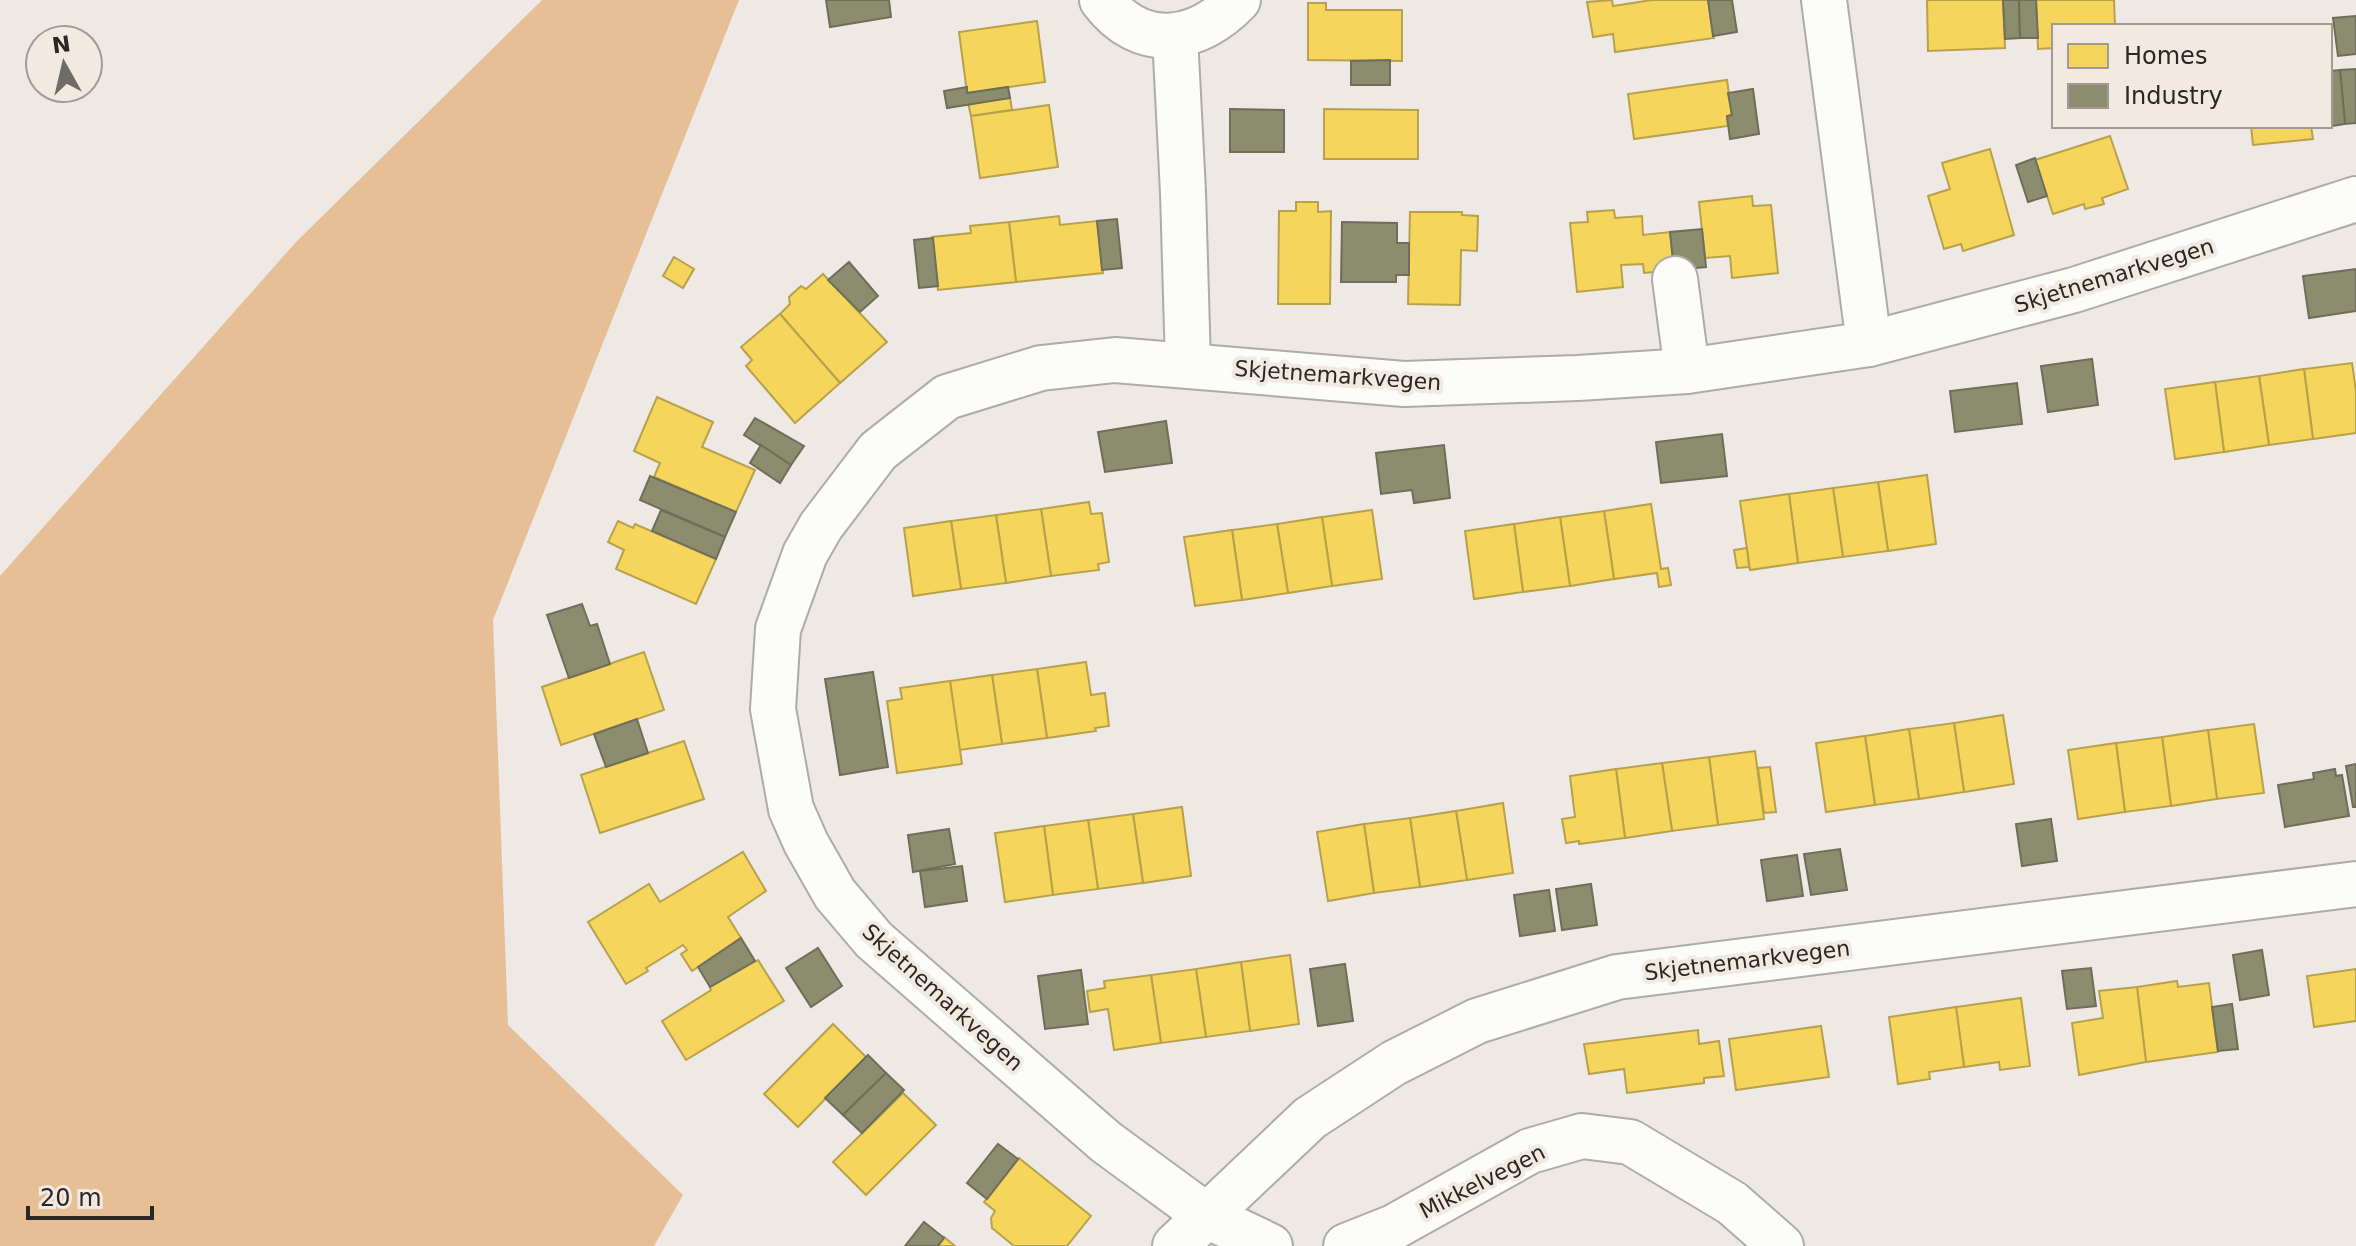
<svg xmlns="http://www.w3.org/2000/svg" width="2356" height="1246" viewBox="0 0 2356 1246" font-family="'DejaVu Sans',sans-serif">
<rect width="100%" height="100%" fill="#eee9e5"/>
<path fill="#e6bf97" d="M542,0H739L493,620L508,1025L683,1195L654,1246H0V576L296,242Z"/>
<g fill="#f6d55c" stroke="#b9a14b" stroke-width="2">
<path d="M1612,0L1613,6L1652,0H1708L1714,38L1615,52L1613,34L1593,37L1587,2Z"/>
<path d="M1927,0H2003L2005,48L1928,51Z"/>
<path d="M2036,0H2114L2115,26H2054V48L2038,49Z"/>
<path d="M1308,3H1326V10H1402V61L1308,60Z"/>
<path d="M1037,21L1045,82L967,93L959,32Z"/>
<path d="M1727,80L1732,115L1727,116L1728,126L1634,139L1628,94Z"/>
<path d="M1010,98L1012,110L971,116L968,103Z"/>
<path d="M1049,105L1058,167L980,178L971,116Z"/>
<path d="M1324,109L1418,110V159H1324Z"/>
<path d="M2251,126H2311L2313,139L2253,145Z"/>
<path d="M2110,136L2128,189L2102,198L2104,204L2085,209L2084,204L2053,214L2035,160Z"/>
<path d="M1990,149L2014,235L1963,251L1961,244L1944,249L1928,196L1950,189L1942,163Z"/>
<path d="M1752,196L1753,206L1771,205L1778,273L1732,278L1730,256L1705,258L1699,202Z"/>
<path d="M1296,202H1318V212L1331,211L1330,304H1278L1279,211H1296Z"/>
<path d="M1614,210L1615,218L1642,216L1643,235L1670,232L1674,270L1644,273L1643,264L1621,265L1623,287L1577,292L1570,223L1588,222L1587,212Z"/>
<path d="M1410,212H1462V215L1478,216L1477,251L1461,250L1460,305L1408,304Z"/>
<path d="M1059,216L1060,225L1097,221L1103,273L1016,282L1009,222Z"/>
<path d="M1009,222L1016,282L938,290L932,237L971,233L970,226Z"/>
<path d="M674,257L694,269L683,288L663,276Z"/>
<path d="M823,274L887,342L840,383L780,314L790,304L789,297L801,286L806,289Z"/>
<path d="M780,314L840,383L795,423L746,366L752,360L741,347Z"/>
<path d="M2352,363L2356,391V433L2313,439L2304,369Z"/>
<path d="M2304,369L2313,439L2269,445L2259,376Z"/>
<path d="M2259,376L2269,445L2224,452L2215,382Z"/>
<path d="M2215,382L2224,452L2175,459L2165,389Z"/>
<path d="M657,397L713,422L702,447L755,470L736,512L654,477L660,463L634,451Z"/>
<path d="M1927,475L1936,544L1888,551L1878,482Z"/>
<path d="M1878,482L1888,551L1843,557L1833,488Z"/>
<path d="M1833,488L1843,557L1798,563L1789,494Z"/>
<path d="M1789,494L1798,563L1750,570L1740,501Z"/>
<path d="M1089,502L1091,514L1102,513L1109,562L1098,564L1099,570L1051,576L1041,509Z"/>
<path d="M1651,504L1661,569L1668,568L1671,585L1659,587L1657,573L1614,579L1604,511Z"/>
<path d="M1041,509L1051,576L1006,583L996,515Z"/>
<path d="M1372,510L1382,579L1332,586L1322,517Z"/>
<path d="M1604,511L1614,579L1570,586L1560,517Z"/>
<path d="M996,515L1006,583L961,589L951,521Z"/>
<path d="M1322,517L1332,586L1288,593L1277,524Z"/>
<path d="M1560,517L1570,586L1523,592L1514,524Z"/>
<path d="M618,521L633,528L635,524L716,559L696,604L616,569L624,550L608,542Z"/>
<path d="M951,521L961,589L913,596L904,528Z"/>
<path d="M1277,524L1288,593L1242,600L1232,530Z"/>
<path d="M1514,524L1523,592L1474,599L1465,531Z"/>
<path d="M1232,530L1242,600L1195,606L1184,537Z"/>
<path d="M1747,548L1749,567L1737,568L1734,550Z"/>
<path d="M644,652L664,710L561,745L542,687Z"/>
<path d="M1086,662L1091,695L1105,693L1109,726L1095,728L1096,731L1047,738L1037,669Z"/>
<path d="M1037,669L1047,738L1002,744L992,675Z"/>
<path d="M992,675L1002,744L959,750L950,681Z"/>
<path d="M950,681L962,764L897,773L887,701L902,699L900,688Z"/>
<path d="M2003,715L2014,784L1964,792L1954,723Z"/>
<path d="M1954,723L1964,792L1919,799L1909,729Z"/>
<path d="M2254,724L2264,793L2217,799L2208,730Z"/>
<path d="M1909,729L1919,799L1875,805L1865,736Z"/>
<path d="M2208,730L2217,799L2171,806L2162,737Z"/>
<path d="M1865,736L1875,805L1826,812L1816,743Z"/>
<path d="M2162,737L2171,806L2125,812L2116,743Z"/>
<path d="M684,741L704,799L600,833L581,775Z"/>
<path d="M2116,743L2125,812L2078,819L2068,750Z"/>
<path d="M1755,751L1764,819L1718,825L1709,757Z"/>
<path d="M1709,757L1718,825L1672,831L1662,763Z"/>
<path d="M1662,763L1672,831L1625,838L1616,769Z"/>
<path d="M1770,767L1776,812L1764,813L1758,768Z"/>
<path d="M1616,769L1625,838L1579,844V841L1566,843L1562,819L1575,817L1570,776Z"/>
<path d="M1503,803L1513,873L1467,880L1456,811Z"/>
<path d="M1182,807L1191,876L1143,883L1133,814Z"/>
<path d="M1456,811L1467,880L1420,887L1410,818Z"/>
<path d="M1133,814L1143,883L1098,889L1088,820Z"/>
<path d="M1410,818L1420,887L1374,893L1364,824Z"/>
<path d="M1088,820L1098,889L1053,895L1044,826Z"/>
<path d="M1364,824L1374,893L1328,901L1317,832Z"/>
<path d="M1044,826L1053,895L1005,902L995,833Z"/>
<path d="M743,852L766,891L728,917L741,938L692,971L681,954L687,950L683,945L646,968L648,971L626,984L588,922L649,884L660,902Z"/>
<path d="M1290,955L1299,1024L1250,1031L1241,962Z"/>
<path d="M758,960L784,1001L686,1060L662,1021L711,990L710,987Z"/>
<path d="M1241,962L1250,1031L1206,1037L1196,969Z"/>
<path d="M1196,969L1206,1037L1161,1043L1151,975Z"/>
<path d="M2356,969V1021L2314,1027L2307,976Z"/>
<path d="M1151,975L1161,1043L1114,1050L1108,1009L1090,1012L1087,991L1105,988L1104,981Z"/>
<path d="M2177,981L2178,987L2209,983L2218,1052L2146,1062L2137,987Z"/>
<path d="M2137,987L2146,1062L2079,1075L2072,1023L2103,1018L2099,991Z"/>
<path d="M2021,998L2030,1066L2000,1070L1999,1062L1964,1067L1956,1007Z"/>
<path d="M1956,1007L1964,1067L1929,1072L1930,1079L1898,1084L1889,1017Z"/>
<path d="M833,1024L866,1057L798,1127L764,1094Z"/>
<path d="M1821,1026L1829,1077L1736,1090L1729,1039Z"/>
<path d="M1698,1030L1699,1044L1719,1041L1724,1076L1704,1078V1083L1627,1093L1624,1069L1589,1074L1584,1044Z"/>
<path d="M903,1093L936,1125L866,1195L833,1162Z"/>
<path d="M1019,1158L1091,1216L1067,1246H1014L992,1228L991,1218L995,1211L984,1202Z"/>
<path d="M944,1237L955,1246H938Z"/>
</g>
<g fill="#8c8c6e" stroke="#6f6e58" stroke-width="2">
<path d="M826,0H889L891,17L830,27Z"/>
<path d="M1708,0H1732L1737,32L1713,36Z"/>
<path d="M2003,0H2019L2020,38L2005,39Z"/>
<path d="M2019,0H2036L2038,38H2020Z"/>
<path d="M2356,16V54L2338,56L2333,18Z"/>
<path d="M1390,60V85H1351V61Z"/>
<path d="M2356,69V123L2345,124L2340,70Z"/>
<path d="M2340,70L2345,124L2326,127L2330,126V71Z"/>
<path d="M967,87V93L1008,87L1010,98L947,108L944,91Z"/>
<path d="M1753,89L1759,134L1730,139L1727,116L1732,115L1728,93Z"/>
<path d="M1230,109L1284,110V152H1230Z"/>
<path d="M2035,158L2047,196L2028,202L2016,165Z"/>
<path d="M1117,219L1122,268L1102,270L1097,221Z"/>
<path d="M1342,222L1397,223V243H1409V275H1396V282H1341Z"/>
<path d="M1702,229L1706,267L1674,270L1670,232Z"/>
<path d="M933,238L938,286L919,288L914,240Z"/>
<path d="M849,262L878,296L860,312L828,280Z"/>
<path d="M2356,269V311L2309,318L2303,276Z"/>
<path d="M2092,359L2098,405L2048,412L2041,366Z"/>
<path d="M2017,383L2022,424L1955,432L1950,391Z"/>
<path d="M755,418L804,446L791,465L744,435Z"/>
<path d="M1166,421L1172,463L1105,472L1098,432Z"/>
<path d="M1722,434L1727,476L1661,483L1656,442Z"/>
<path d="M761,445L791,465L780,483L750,463Z"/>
<path d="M1444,445L1450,498L1414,503L1412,490L1381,494L1376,453Z"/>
<path d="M650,476L736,512L725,537L640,500Z"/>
<path d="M661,510L725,537L716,559L652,531Z"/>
<path d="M582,604L590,626L597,624L610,664L569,678L547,615Z"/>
<path d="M873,672L888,767L840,775L825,679Z"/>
<path d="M637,719L648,753L606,767L594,734Z"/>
<path d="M2356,764V807H2353L2346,766Z"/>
<path d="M2335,769L2336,776L2342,775L2349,816L2285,827L2278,785L2314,779L2313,773Z"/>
<path d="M2051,819L2057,861L2022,866L2016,824Z"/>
<path d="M949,829L955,864L913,872L908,835Z"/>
<path d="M1840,849L1847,890L1811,895L1804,854Z"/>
<path d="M1797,855L1803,896L1767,901L1761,860Z"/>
<path d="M962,866L967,901L925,907L920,871Z"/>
<path d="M1591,884L1597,925L1562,930L1556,889Z"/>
<path d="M1549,890L1555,931L1520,936L1514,895Z"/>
<path d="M741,938L755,961L710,987L698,967Z"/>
<path d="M818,948L842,986L811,1007L786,968Z"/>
<path d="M2262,950L2269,995L2240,1000L2233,955Z"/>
<path d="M1345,964L1353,1021L1318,1026L1310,969Z"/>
<path d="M2091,968L2096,1006L2067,1009L2062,971Z"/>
<path d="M1081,970L1088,1024L1045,1029L1038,976Z"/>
<path d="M2232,1004L2238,1049L2218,1051L2212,1007Z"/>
<path d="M868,1055L886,1073L843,1115L825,1098Z"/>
<path d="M886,1073L904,1090L862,1133L843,1115Z"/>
<path d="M998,1144L1018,1159L987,1199L967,1183Z"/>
<path d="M924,1222L944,1238L938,1246H905Z"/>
</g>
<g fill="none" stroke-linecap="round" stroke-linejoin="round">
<defs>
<g id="minor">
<path d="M1102,0C1141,52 1197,43 1238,0"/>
<path d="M1824,0L1869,344"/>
<path d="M1175,36L1183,192L1188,365"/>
<path d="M1675,279L1687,371"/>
<path d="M1175,1246L1310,1118L1394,1063L1477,1021L1617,977L2356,884"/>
<path d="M1270,1246L1207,1216L1106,1142L874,940L835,894L806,843L791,809L773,709L778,629L805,554L821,526L878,451L947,397L1041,368L1115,360L1404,384L1578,378L1687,371L1869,344L2074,290L2356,199"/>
<path d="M1346,1246L1394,1227L1530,1151L1582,1136L1630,1142L1732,1203L1781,1246"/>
</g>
</defs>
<use href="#minor" stroke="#afaba8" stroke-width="48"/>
<use href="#minor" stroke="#fcfcfb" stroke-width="44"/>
</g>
<g text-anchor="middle" stroke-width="8" stroke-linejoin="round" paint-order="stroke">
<g font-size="22" fill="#2a2724" stroke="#f2e9e1">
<text transform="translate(2114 275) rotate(-17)" y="8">Skjetnemarkvegen</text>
<text transform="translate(1338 375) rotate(4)" y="8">Skjetnemarkvegen</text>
<text transform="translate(1747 960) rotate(-7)" y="8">Skjetnemarkvegen</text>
<text transform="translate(943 997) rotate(42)" y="8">Skjetnemarkvegen</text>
<text transform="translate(1482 1181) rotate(-27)" y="8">Mikkelvegen</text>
</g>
</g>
<rect x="2052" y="24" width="280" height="104" fill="#f2e9e1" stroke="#a29b95" stroke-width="2"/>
<rect x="2068" y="44" width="40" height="24" fill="#f6d55c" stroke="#a29b95" stroke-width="2"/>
<text x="2124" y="64" font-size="24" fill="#2a2724">Homes</text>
<rect x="2068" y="84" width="40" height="24" fill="#8c8c6e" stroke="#a29b95" stroke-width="2"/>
<text x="2124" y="104" font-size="24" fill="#2a2724">Industry</text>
<g transform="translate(64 64) rotate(352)"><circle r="38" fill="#f2e9e1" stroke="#a29b95" stroke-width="2"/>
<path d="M0-6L14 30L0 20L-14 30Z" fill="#6f6b68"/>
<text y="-12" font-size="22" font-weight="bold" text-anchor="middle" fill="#2a2724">N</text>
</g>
<path d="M28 1206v12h124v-12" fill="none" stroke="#2a2724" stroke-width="4"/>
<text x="40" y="1206" font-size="24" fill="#2a2724" stroke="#f2e9e1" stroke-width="6" paint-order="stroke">20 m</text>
</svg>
